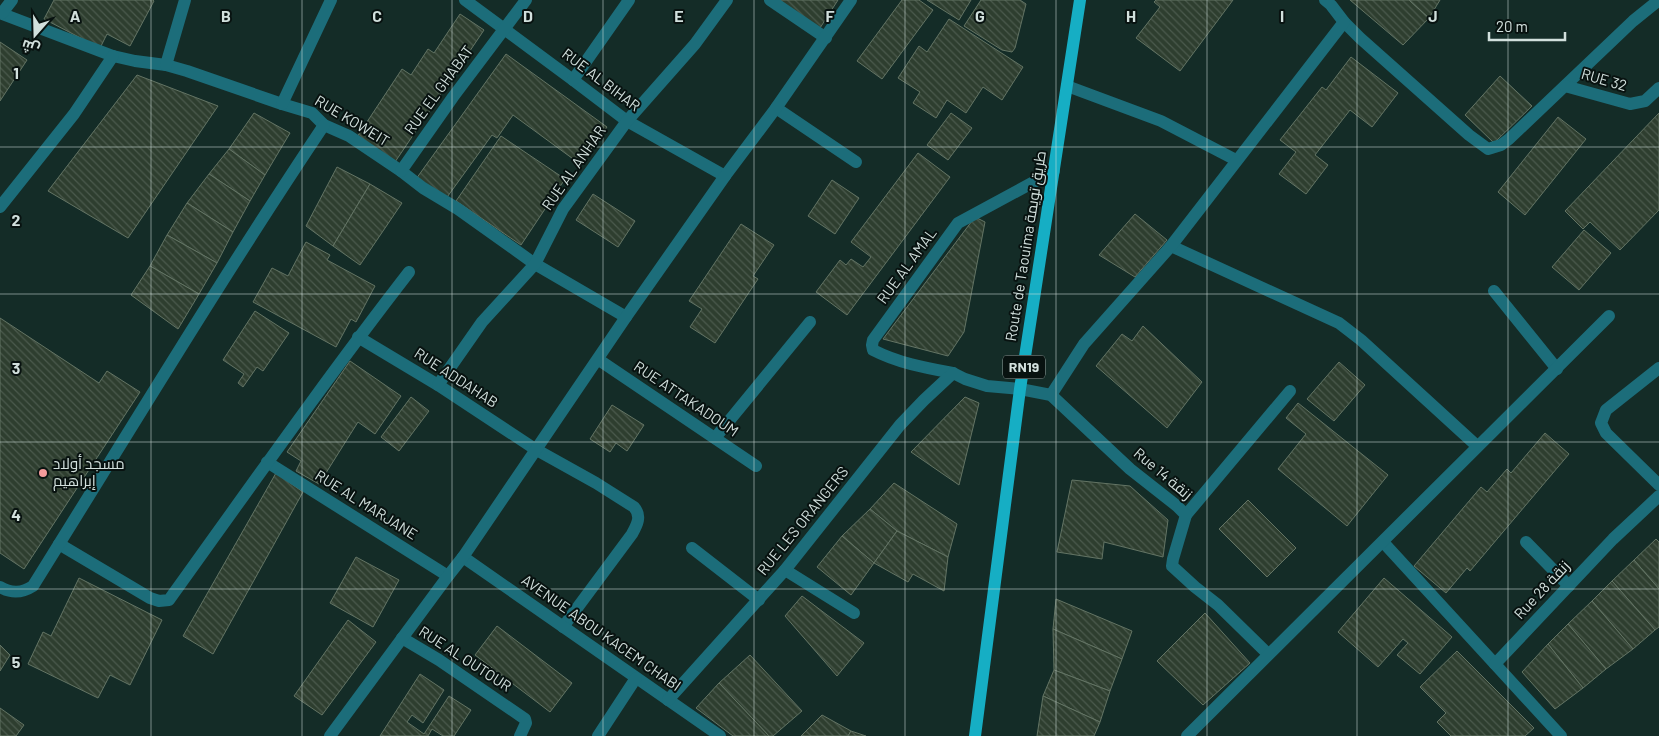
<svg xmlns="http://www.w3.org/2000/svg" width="1659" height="736" viewBox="0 0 1659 736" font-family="Barlow,Cairo,sans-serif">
<defs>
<pattern id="building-back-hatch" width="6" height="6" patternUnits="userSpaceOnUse" patternTransform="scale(1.25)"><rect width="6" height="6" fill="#2e3e2f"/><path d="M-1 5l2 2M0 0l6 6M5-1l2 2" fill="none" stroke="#4b5a4d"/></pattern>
</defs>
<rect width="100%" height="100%" fill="#142c27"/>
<g fill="url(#building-back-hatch)" stroke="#637464">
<path d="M54,0H153L154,1L130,46L107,34L100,48L44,19Z"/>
<path d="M776,0H838L820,28Z"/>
<path d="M902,0H919L933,10L882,79L857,61Z"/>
<path d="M927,0H971L959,20Z"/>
<path d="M981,0H1020L1026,4L1015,48L1012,52L1002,50L964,26Z"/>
<path d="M1156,0H1233L1180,71L1136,38L1160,7L1154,2Z"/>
<path d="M1350,0H1409L1429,18L1403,45Z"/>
<path d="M1409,0H1440L1429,18Z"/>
<path d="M460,14L484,30L395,162L357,137L402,69L411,75L428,49L434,53Z"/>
<path d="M949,19L1023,67L1002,100L983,87L966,113L947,100L936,118L913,103L920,92L898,78L919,46L927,52Z"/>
<path d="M0,42L27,60L0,101Z"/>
<path d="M506,54L607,127L580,164L513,115L497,138L492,135L445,200L416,179Z"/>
<path d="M1351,57L1398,93L1372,127L1350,110L1315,155L1328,165L1306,194L1279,174L1296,152L1280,140L1322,87L1326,90Z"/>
<path d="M137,75L218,106L128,238L48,191Z"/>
<path d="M1500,76L1532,106L1494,143L1465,115Z"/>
<path d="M254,113L290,133L265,175L229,149Z"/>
<path d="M951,113L972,128L948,160L927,145Z"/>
<path d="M1659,113V210L1620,250L1590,222L1583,229L1565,211Z"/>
<path d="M1558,117L1586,139L1525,215L1498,192Z"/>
<path d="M501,136L565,179L521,245L456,201Z"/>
<path d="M229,149L265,175L250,201L209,174Z"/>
<path d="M918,153L950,177L847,315L816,292L840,260L846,265L851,259L863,267L871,257L851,242Z"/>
<path d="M337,167L370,184L333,246L306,226Z"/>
<path d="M209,174L250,201L233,232L187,203Z"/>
<path d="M832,180L859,198L835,234L808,216Z"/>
<path d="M370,184L402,203L360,265L333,246Z"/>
<path d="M593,194L635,221L618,247L576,220Z"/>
<path d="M187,203L233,232L217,263L167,235Z"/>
<path d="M1135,214L1167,240L1135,277L1099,255Z"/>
<path d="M975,217L985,222L964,332L948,356L883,339Z"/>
<path d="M741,224L774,245L753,276L758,279L715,343L690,327L702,309L689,301Z"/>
<path d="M1584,230L1611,253L1579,290L1552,267Z"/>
<path d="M167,235L217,263L199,294L150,266Z"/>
<path d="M306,242L330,255L327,260L375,286L356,322L351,319L336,347L253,302L272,268L288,276Z"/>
<path d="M150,266L199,294L178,329L131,295Z"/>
<path d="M255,311L289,333L263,371L257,367L243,387L238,383L244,374L223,360Z"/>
<path d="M0,318L99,383L107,371L140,392L24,569L0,553Z"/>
<path d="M1143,326L1202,382L1167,428L1096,366L1122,334L1132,341Z"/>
<path d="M350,361L401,396L375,434L358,422L319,484L296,471L301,461L287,452Z"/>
<path d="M1339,362L1365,385L1334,421L1307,399Z"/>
<path d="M411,397L429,411L399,451L381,437Z"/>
<path d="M965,397L979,403L959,485L911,452Z"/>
<path d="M1298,403L1388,475L1347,526L1278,469L1306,434L1286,418Z"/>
<path d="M612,405L644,425L627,451L616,443L610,452L590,439Z"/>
<path d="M1545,433L1569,454L1470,571L1467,568L1446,593L1414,566L1481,487L1487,492L1507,469L1511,473Z"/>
<path d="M276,473L303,492L213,654L183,636Z"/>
<path d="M1072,480L1130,486L1168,520L1163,557L1104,542L1102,559L1057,552Z"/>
<path d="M894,483L957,524L948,557L897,531L870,509Z"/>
<path d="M1248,500L1296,548L1267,577L1219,529Z"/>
<path d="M870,509L897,531L874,563L842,536Z"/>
<path d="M897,531L948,557L944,591L913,574L908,582L874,563Z"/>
<path d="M842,536L874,563L851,595L817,567Z"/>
<path d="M1656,539L1659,542V589L1634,560Z"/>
<path d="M356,557L399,580L373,627L330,603Z"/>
<path d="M1634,560L1659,589V627L1655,630L1612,581Z"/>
<path d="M79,578L162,620L130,685L110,675L98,698L28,664L43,632L51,636Z"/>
<path d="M1384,578L1452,637L1420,674L1397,655L1408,643L1403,639L1378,667L1338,632Z"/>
<path d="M1612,581L1655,630L1633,649L1592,601Z"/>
<path d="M802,596L864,643L837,676L785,616Z"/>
<path d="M1056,599L1132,631L1122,659L1053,629Z"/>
<path d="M1592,601L1633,649L1606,669L1568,624Z"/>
<path d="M1205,613L1250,663L1203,705L1157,661Z"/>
<path d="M348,620L376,642L322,715L294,696Z"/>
<path d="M1568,624L1606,669L1583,688L1548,644Z"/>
<path d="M497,626L572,683L550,712L475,655Z"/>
<path d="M1053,629L1122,659L1110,691L1054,670Z"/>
<path d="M1548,644L1583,688L1555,709L1522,672Z"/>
<path d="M0,645L10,655L0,671Z"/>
<path d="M1457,651L1534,728L1525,736H1451L1437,722L1446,713L1420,687Z"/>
<path d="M750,655L802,711L773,736H769L719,683Z"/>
<path d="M1054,670L1110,691L1100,722L1043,696Z"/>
<path d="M420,674L444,690L423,723L412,715L407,722L424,734L449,696L471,710L454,736H443L432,729L428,736H380Z"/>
<path d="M719,683L769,736H733L696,708Z"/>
<path d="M1043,696L1100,722L1094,736H1037Z"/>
<path d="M0,708L24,725L16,736H0Z"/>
<path d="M822,715L851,731L848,736H801Z"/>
<path d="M851,731L866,736H848Z"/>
</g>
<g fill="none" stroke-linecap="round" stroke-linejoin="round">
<g stroke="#1c6d7a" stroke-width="12">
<path d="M465,0L573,80L627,121L725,176"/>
<path d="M770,0L826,38"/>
<path d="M1325,0L1331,5L1344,22L1360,38L1469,135L1488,149L1501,145L1509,139L1633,21L1659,0"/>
<path d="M0,13L113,56L135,61L166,65L187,71L282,104L312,113L324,125L349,136L401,171L423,188L458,209L535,264L626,317"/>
<path d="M2,13L12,0"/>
<path d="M166,65L185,0"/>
<path d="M573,80L629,0"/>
<path d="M1067,86L1161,121L1236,160"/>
<path d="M1565,86L1630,104L1645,101L1659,88"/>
<path d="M282,104L331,0"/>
<path d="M776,108L856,162"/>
<path d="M401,171L453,97L526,0"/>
<path d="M0,207L74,114L113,56"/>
<path d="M1171,246L1339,323L1361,340L1477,446"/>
<path d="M1494,291L1557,369"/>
<path d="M358,337L438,385L535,449L596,483L634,507C642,516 637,525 632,534L563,627"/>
<path d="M599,360L756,466"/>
<path d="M1659,368L1606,410L1601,423L1606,433L1659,485"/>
<path d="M953,373C926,368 898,363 873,350L872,345L873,340L958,223L1054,171"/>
<path d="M438,385L482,322L535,264L563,209L627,121L695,44L727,0"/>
<path d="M1051,395L1084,344L1171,246L1344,22"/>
<path d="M715,438L810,322"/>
<path d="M267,462L448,576"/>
<path d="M1186,515L1290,391"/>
<path d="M1383,542L1561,736"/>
<path d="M1526,542L1569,586"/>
<path d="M59,544L150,598L159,601L169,600C248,490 326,379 409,272"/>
<path d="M692,548L759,600"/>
<path d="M463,557L720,736"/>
<path d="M785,570L854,613"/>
<path d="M0,587C12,594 22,593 33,586C129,432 223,276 324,125"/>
<path d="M402,638L439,660L525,719L526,723L520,736"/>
<path d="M1495,664L1613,539L1659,496"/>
<path d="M668,700L785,570L900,425L924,400L953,373L965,379L987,386L1020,389L1051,395L1130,469L1177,506L1186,515L1173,559L1172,566L1195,587L1218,605L1268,654"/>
<path d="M330,736L448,576L463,557L626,317L725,176L776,108L851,0"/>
<path d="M598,736L636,678"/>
<path d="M1187,736L1609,316"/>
</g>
<path stroke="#16aec4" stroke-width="12" d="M975,736L1020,389L1080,0"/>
</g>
<path fill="none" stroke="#d2e0dd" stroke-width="1" stroke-opacity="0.55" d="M151,0V736M302,0V736M452,0V736M603,0V736M754,0V736M905,0V736M1056,0V736M1207,0V736M1357,0V736M1508,0V736M0,147H1659M0,294H1659M0,442H1659M0,589H1659"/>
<circle fill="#f59b9b" stroke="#081210" stroke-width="2" cx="43" cy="473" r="5"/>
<g text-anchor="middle" stroke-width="4" stroke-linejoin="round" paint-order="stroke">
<rect fill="#081210" stroke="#95a2a0" stroke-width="1" x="1003" y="355.5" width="42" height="23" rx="4"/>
<g font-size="14" font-weight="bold" fill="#d2e0dd">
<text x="1024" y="372">RN19</text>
</g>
<g font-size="15" fill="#d2e0dd" stroke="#081210">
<text transform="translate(601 80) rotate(37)" y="5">RUE AL BIHAR</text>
<text transform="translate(1604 80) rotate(16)" y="5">RUE 32</text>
<text transform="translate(439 90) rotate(-54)" y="5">RUE EL GHABAT</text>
<text transform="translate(352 121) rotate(31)" y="5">RUE KOWEIT</text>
<text transform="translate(574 168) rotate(-55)" y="5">RUE AL ANHAR</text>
<text transform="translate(1026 246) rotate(-81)" y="5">Route de Taouima طريق تويمة</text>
<text transform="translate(907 266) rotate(-54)" y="5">RUE AL AMAL</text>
<text transform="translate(456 378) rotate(33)" y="5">RUE ADDAHAB</text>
<text transform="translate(686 399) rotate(34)" y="5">RUE ATTAKADOUM</text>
<text transform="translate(1163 474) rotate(40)" y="5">Rue 14 زنقة</text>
<text transform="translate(366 505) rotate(32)" y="5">RUE AL MARJANE</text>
<text transform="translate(803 521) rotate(-51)" y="5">RUE LES ORANGERS</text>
<text transform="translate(1542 590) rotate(-47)" y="5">Rue 28 زنقة</text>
<text transform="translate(601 633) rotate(35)" y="5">AVENUE ABOU KACEM CHABI</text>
<text transform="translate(465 659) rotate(33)" y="5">RUE AL OUTOUR</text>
</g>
<g font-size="15" fill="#d2e0dd" stroke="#081210" text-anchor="start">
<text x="53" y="469">مسجد أولاد<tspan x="53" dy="17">إبراهيم</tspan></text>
</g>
</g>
<g font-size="16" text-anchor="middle" font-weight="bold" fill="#d2e0dd" stroke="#081210" stroke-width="4" stroke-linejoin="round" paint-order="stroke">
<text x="75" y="22">A</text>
<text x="226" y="22">B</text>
<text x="377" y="22">C</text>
<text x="528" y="22">D</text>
<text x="679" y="22">E</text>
<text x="830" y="22">F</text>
<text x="980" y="22">G</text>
<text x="1131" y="22">H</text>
<text x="1282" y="22">I</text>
<text x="1433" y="22">J</text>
<text x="16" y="79">1</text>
<text x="16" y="226">2</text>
<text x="16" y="374">3</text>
<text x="16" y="521">4</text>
<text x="16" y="668">5</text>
</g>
<g transform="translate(35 35) rotate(200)" stroke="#081210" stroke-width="4" paint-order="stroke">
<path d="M0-4L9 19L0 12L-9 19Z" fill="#d2e0dd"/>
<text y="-8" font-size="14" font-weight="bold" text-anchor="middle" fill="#d2e0dd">ش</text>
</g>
<path d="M1489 32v8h76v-8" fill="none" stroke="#d2e0dd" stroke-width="2.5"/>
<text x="1496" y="32" font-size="15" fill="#d2e0dd" stroke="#081210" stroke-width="4" paint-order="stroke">20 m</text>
</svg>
